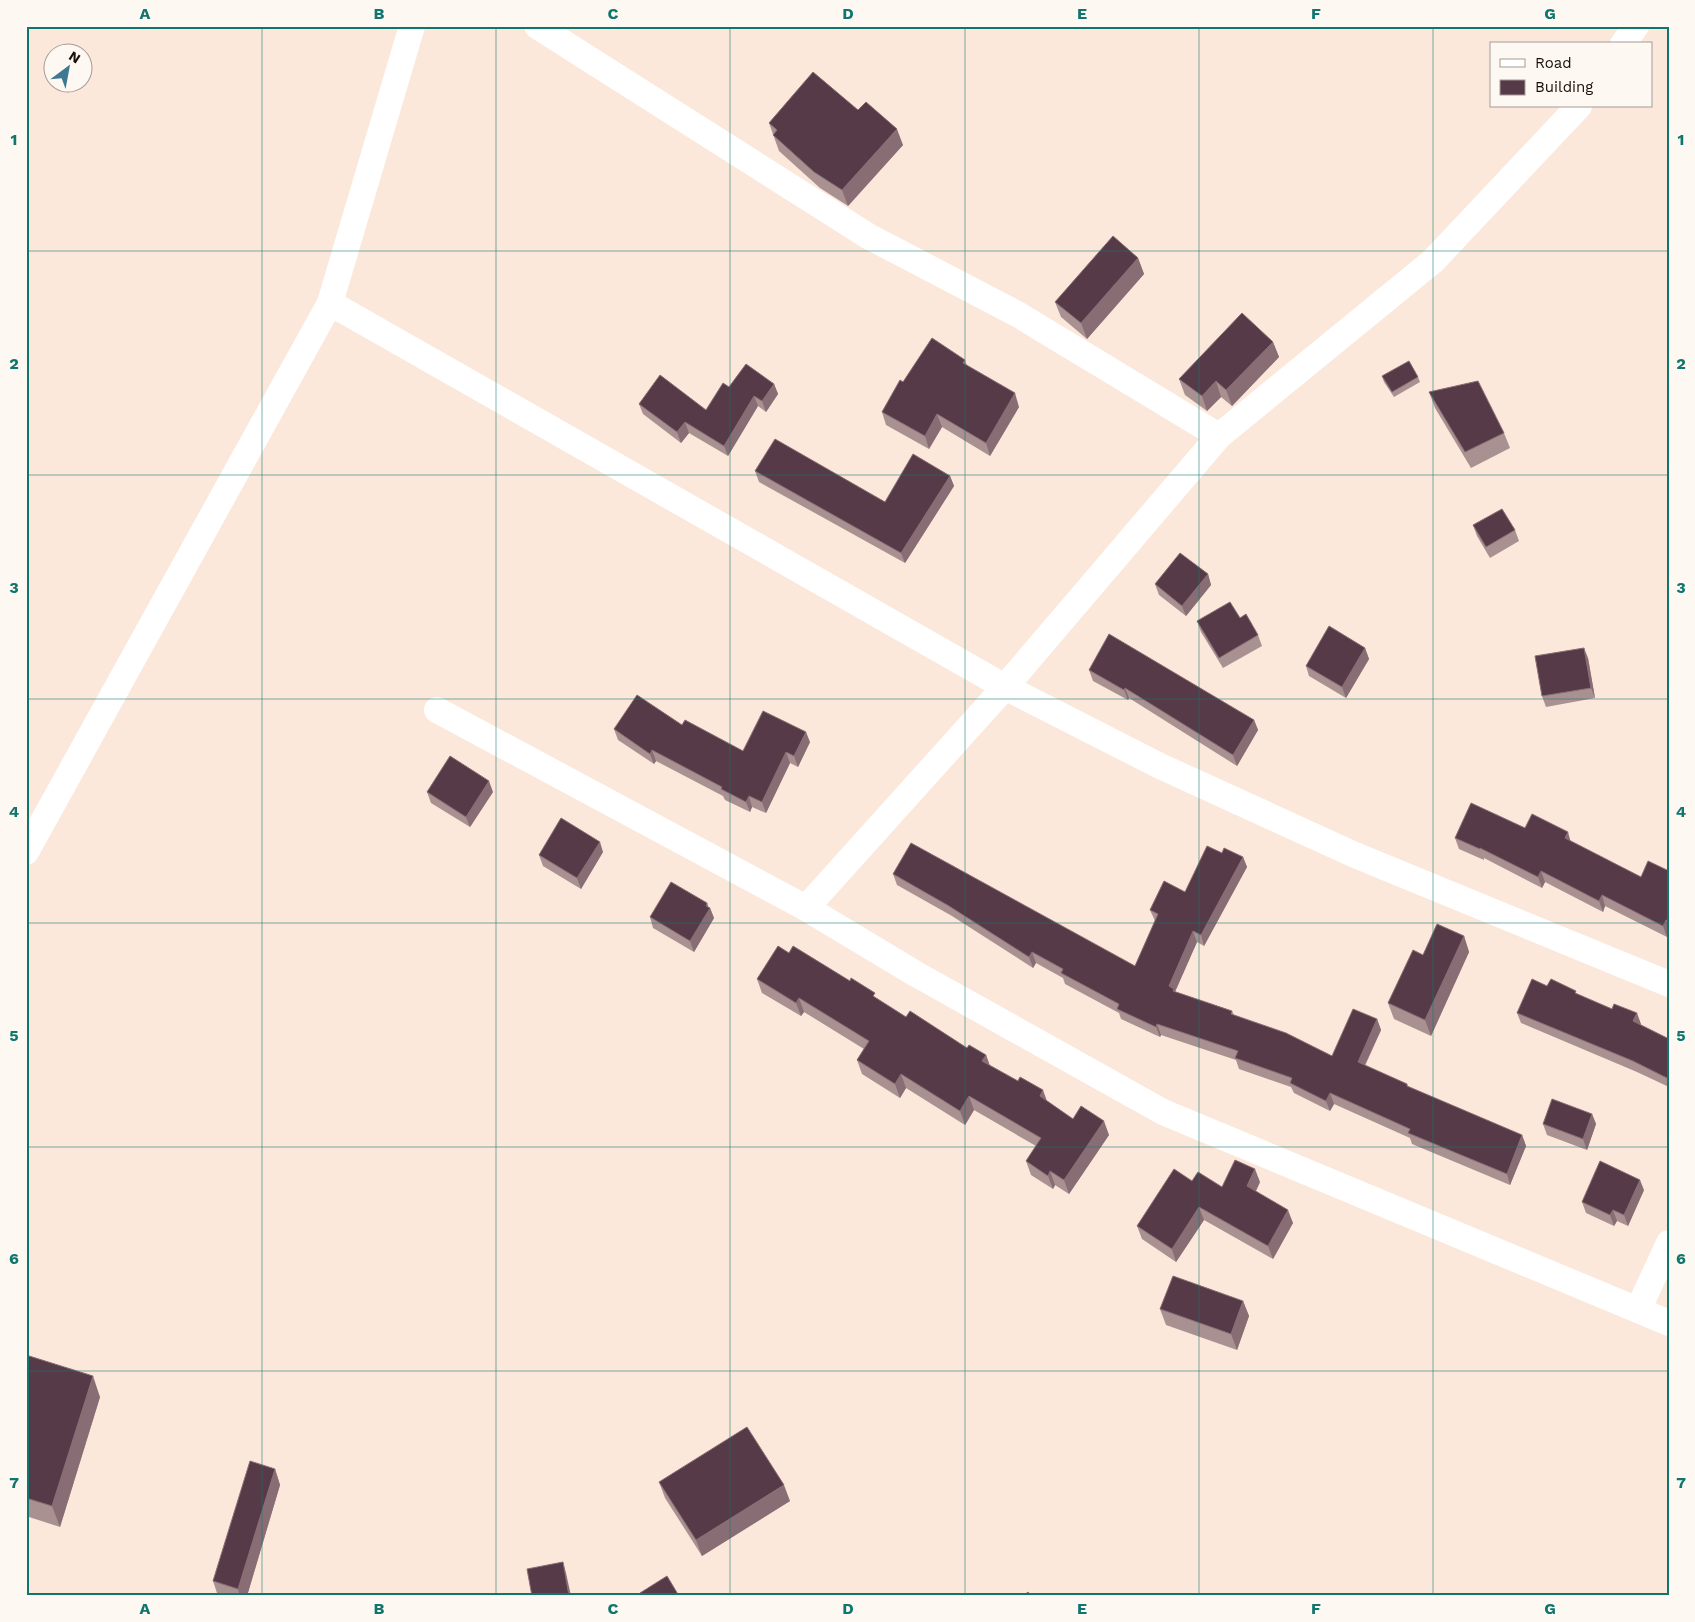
<svg xmlns="http://www.w3.org/2000/svg" width="1695" height="1622" viewBox="0 0 1695 1622" font-family="'Work Sans',sans-serif">
<rect width="100%" height="100%" fill="#fbe8da"/>
<g fill="none" stroke-linecap="round" stroke-linejoin="round">
<g stroke="#fff" stroke-width="26">
<path d="M537,26L868,236L1019,315L1219,436"/>
<path d="M1623,44L1636,26"/>
<path d="M330,303L1005,687L1160,766L1355,855L1669,984"/>
<path d="M437,710L806,908L916,974L1163,1112L1669,1323"/>
<path d="M26,852L330,303L412,26"/>
<path d="M806,908L1005,687L1219,436L1433,261L1579,106"/>
<path d="M1638,1310L1669,1243"/>
</g>
</g>
<g fill="#a99191">
<path d="M858,110L903,145L848,206L820,188L779,151L769,123Z"/>
<path d="M1138,258L1144,274L1087,339L1061,317L1055,302Z"/>
<path d="M1273,342L1279,357L1232,406L1221,397L1207,411L1185,395L1179,379Z"/>
<path d="M965,360L967,366L1019,407L990,456L942,427L929,449L886,425L882,412L903,382Z"/>
<path d="M1382,376L1418,377L1420,382L1394,397L1384,382Z"/>
<path d="M774,384L778,394L766,412L758,406L728,456L689,433L681,443L643,414L639,404L706,410L729,387Z"/>
<path d="M1429,392L1504,433L1510,448L1471,468L1435,408Z"/>
<path d="M755,471L885,502L950,476L954,486L905,563L759,482Z"/>
<path d="M1473,525L1515,530L1519,541L1490,558L1477,536Z"/>
<path d="M1208,574L1211,585L1186,616L1159,595L1155,584Z"/>
<path d="M1240,618L1258,635L1262,646L1223,668L1201,632L1197,621Z"/>
<path d="M1365,648L1369,659L1346,698L1309,676L1306,666Z"/>
<path d="M1588,658L1595,698L1546,707L1542,696Z"/>
<path d="M1089,670L1254,720L1258,730L1237,766L1129,698L1128,700L1093,681Z"/>
<path d="M682,725L743,751L810,742L798,767L790,763L766,813L752,807L750,812L725,800L723,796L656,761L654,764L618,740L614,729Z"/>
<path d="M427,792H493L470,827L431,803Z"/>
<path d="M1525,828L1571,842L1641,877L1669,871V933L1667,937L1605,906L1603,912L1545,882L1542,888L1484,858V860L1459,849L1455,838Z"/>
<path d="M603,852L581,889L543,866L539,855Z"/>
<path d="M1222,853L1243,857L1247,867L1204,946L1197,942L1175,992L1232,1011L1234,1015L1332,1056L1377,1019L1381,1030L1365,1066L1407,1084L1408,1087L1522,1135L1526,1146L1510,1185L1412,1144L1410,1138L1334,1104L1330,1111L1294,1093L1291,1087L1239,1069L1236,1060L1161,1035L1160,1037L1121,1019L1119,1013L1065,984L1063,978L1036,963L1033,968L952,916L897,885L893,874L1135,966L1155,921L1150,910L1185,892Z"/>
<path d="M707,903L708,907L710,908L714,918L694,952L653,928L650,917Z"/>
<path d="M1464,936L1469,952L1431,1036L1394,1019L1388,1003L1423,955Z"/>
<path d="M789,953L877,999L906,1017L967,1048L986,1055L990,1066L1047,1101L1073,1119L1109,1135L1069,1194L1055,1185L1053,1189L1031,1175L1026,1161L1036,1146L974,1110L965,1125L906,1088L900,1098L862,1074L857,1060L864,1049L804,1012L801,1016L762,993L757,979Z"/>
<path d="M1547,986L1577,994L1641,1024L1640,1025L1669,1039V1087L1637,1072L1521,1023L1517,1013Z"/>
<path d="M1592,1114L1596,1124L1587,1150L1547,1135L1543,1124Z"/>
<path d="M1192,1181L1222,1187L1260,1182L1256,1191L1293,1223L1273,1259L1204,1220L1176,1262L1142,1239L1137,1226Z"/>
<path d="M1644,1190L1628,1226L1617,1221L1614,1226L1586,1213L1582,1202Z"/>
<path d="M1243,1301L1249,1316L1237,1350L1166,1325L1160,1309Z"/>
<path d="M26,1355L100,1397L60,1527L26,1516Z"/>
<path d="M275,1469L280,1485L247,1596H218L213,1581Z"/>
<path d="M659,1482L790,1501L702,1556L665,1498Z"/>
</g>
<g fill="#886e74">
<path d="M897,129L903,145L848,206L842,190Z"/>
<path d="M1138,258L1144,274L1087,339L1081,323Z"/>
<path d="M1273,342L1279,357L1232,406L1226,390Z"/>
<path d="M1216,381L1221,397L1207,411L1202,396Z"/>
<path d="M774,384L778,394L766,412L762,401Z"/>
<path d="M1015,393L1019,407L990,456L986,443Z"/>
<path d="M754,396L758,406L728,456L724,446Z"/>
<path d="M937,414L942,427L929,449L925,436Z"/>
<path d="M685,422L689,433L681,443L677,432Z"/>
<path d="M950,476L954,486L905,563L901,553Z"/>
<path d="M1208,574L1211,585L1186,616L1182,606Z"/>
<path d="M1365,648L1369,659L1346,698L1342,687Z"/>
<path d="M1584,648L1588,658L1595,698L1591,688Z"/>
<path d="M1125,688L1129,698L1128,700L1124,690Z"/>
<path d="M1254,720L1258,730L1237,766L1233,755Z"/>
<path d="M806,732L810,742L798,767L794,756Z"/>
<path d="M652,750L656,761L654,764L650,754Z"/>
<path d="M786,752L790,763L766,813L762,802Z"/>
<path d="M489,781L493,792L470,827L466,817Z"/>
<path d="M749,796L752,807L750,812L746,802Z"/>
<path d="M1568,832L1571,843L1565,838Z"/>
<path d="M600,842L603,852L581,889L577,878Z"/>
<path d="M1243,857L1247,867L1204,946L1201,935Z"/>
<path d="M1541,871L1545,882L1542,888L1538,877Z"/>
<path d="M1602,895L1605,906L1603,912L1599,901Z"/>
<path d="M707,903L709,909L710,908L714,918L694,952L690,941Z"/>
<path d="M1666,920L1669,926V933L1667,937L1663,926Z"/>
<path d="M1193,931L1197,942L1174,994L1169,986Z"/>
<path d="M1464,936L1469,952L1431,1036L1425,1020Z"/>
<path d="M1032,952L1036,963L1033,968L1029,957Z"/>
<path d="M799,998L804,1012L801,1016L796,1003Z"/>
<path d="M1637,1013L1641,1024L1637,1032L1633,1021Z"/>
<path d="M1377,1019L1381,1030L1361,1073L1358,1062Z"/>
<path d="M1157,1024L1161,1035L1160,1037L1156,1027Z"/>
<path d="M986,1055L991,1069L982,1061Z"/>
<path d="M901,1074L906,1088L900,1098L895,1084Z"/>
<path d="M1043,1090L1048,1104L1040,1096Z"/>
<path d="M1330,1093L1334,1104L1330,1111L1326,1101Z"/>
<path d="M969,1096L974,1110L965,1125L960,1111Z"/>
<path d="M1592,1114L1596,1124L1587,1150L1583,1139Z"/>
<path d="M1104,1121L1109,1135L1069,1194L1064,1180Z"/>
<path d="M1522,1135L1526,1146L1510,1185L1507,1174Z"/>
<path d="M1255,1169L1260,1182L1252,1199L1247,1186Z"/>
<path d="M1050,1171L1055,1185L1053,1189L1048,1176Z"/>
<path d="M1640,1180L1644,1190L1628,1226L1624,1215Z"/>
<path d="M1199,1207L1204,1220L1176,1262L1172,1249Z"/>
<path d="M1288,1210L1293,1223L1273,1259L1268,1246Z"/>
<path d="M1613,1210L1617,1221L1614,1226L1610,1215Z"/>
<path d="M1243,1301L1249,1316L1237,1350L1231,1334Z"/>
<path d="M93,1376L100,1397L60,1527L52,1506Z"/>
<path d="M275,1469L280,1485L247,1596H240L238,1589Z"/>
<path d="M784,1485L790,1501L702,1556L696,1540Z"/>
<path d="M563,1562L566,1573L571,1596H569Z"/>
</g>
<g fill="#573a48" stroke="#886e74">
<path d="M813,72L858,110L866,102L897,129L842,190L814,172L773,135L777,130L769,123Z"/>
<path d="M1113,236L1138,258L1081,323L1055,302Z"/>
<path d="M1242,313L1273,342L1226,390L1216,381L1202,396L1179,379Z"/>
<path d="M932,338L965,360L963,363L1015,393L986,443L937,414L925,436L882,412L900,380L903,382Z"/>
<path d="M1409,361L1418,377L1392,392L1382,376Z"/>
<path d="M746,364L774,384L762,401L754,396L724,446L685,422L677,432L639,404L660,375L706,410L723,383L729,387Z"/>
<path d="M1478,381L1504,433L1465,452L1429,392Z"/>
<path d="M775,439L885,502L913,454L950,476L901,553L755,471Z"/>
<path d="M1502,509L1515,530L1486,547L1473,525Z"/>
<path d="M1180,553L1208,574L1182,606L1155,584Z"/>
<path d="M1230,602L1240,618L1246,614L1258,635L1219,658L1197,621Z"/>
<path d="M1329,626L1365,648L1342,687L1306,666Z"/>
<path d="M1109,634L1254,720L1233,755L1125,688L1124,690L1089,670Z"/>
<path d="M1584,648L1591,688L1542,696L1535,656Z"/>
<path d="M637,695L682,725L685,720L743,751L763,711L806,732L794,756L786,752L762,802L749,796L746,802L721,789L722,787L652,750L650,754L614,729Z"/>
<path d="M450,756L489,781L466,817L427,792Z"/>
<path d="M1471,803L1525,828L1532,814L1568,832L1565,838L1641,877L1648,861L1669,871V921L1666,920L1663,926L1602,895L1599,901L1541,871L1538,877L1480,848V849L1455,838Z"/>
<path d="M561,818L600,842L577,878L539,855Z"/>
<path d="M911,843L1135,966L1158,914L1150,910L1164,881L1185,892L1207,846L1222,853L1224,848L1243,857L1201,935L1193,931L1169,986L1174,989L1173,991L1232,1011L1231,1014L1286,1033L1332,1056L1353,1009L1377,1019L1358,1062L1407,1084V1086L1522,1135L1507,1174L1408,1133L1410,1129L1330,1093L1326,1101L1290,1083L1292,1078L1235,1058L1238,1051L1157,1024L1156,1027L1117,1009L1119,1004L1061,973L1063,969L1032,952L1029,957L949,906L893,874Z"/>
<path d="M671,882L707,903L706,906L710,908L690,941L650,917Z"/>
<path d="M1437,924L1464,936L1425,1020L1388,1003L1413,950L1423,955Z"/>
<path d="M778,946L789,953L793,946L850,981L851,978L875,993L873,996L906,1017L910,1011L967,1048L969,1045L986,1055L982,1061L1018,1081L1020,1077L1043,1090L1040,1096L1073,1119L1081,1106L1104,1121L1064,1180L1050,1171L1048,1176L1026,1161L1041,1138L969,1096L960,1111L901,1074L895,1084L857,1060L869,1041L799,998L796,1003L757,979Z"/>
<path d="M1532,979L1547,986L1551,979L1576,991L1575,993L1612,1009L1614,1004L1637,1013L1633,1021L1669,1039V1079L1633,1061L1517,1013Z"/>
<path d="M1552,1099L1592,1114L1583,1139L1543,1124Z"/>
<path d="M1235,1160L1255,1169L1247,1186L1288,1210L1268,1246L1199,1207L1172,1249L1137,1226L1174,1169L1192,1181L1198,1172L1222,1187Z"/>
<path d="M1600,1161L1640,1180L1624,1215L1613,1210L1610,1215L1582,1202Z"/>
<path d="M1173,1276L1243,1301L1231,1334L1160,1309Z"/>
<path d="M26,1355L93,1376L52,1506L26,1498Z"/>
<path d="M747,1427L784,1485L696,1540L659,1482Z"/>
<path d="M250,1461L275,1469L238,1589L213,1581Z"/>
<path d="M563,1562L569,1596H532L527,1569Z"/>
<path d="M667,1576L679,1596H641L640,1593Z"/>
<path d="M1028,1592L1031,1596H1023Z"/>
</g>
<path fill="none" stroke="#0f766e" stroke-width="1" stroke-opacity="0.55" d="M262,26V1596M496,26V1596M730,26V1596M965,26V1596M1199,26V1596M1433,26V1596M26,251H1669M26,475H1669M26,699H1669M26,923H1669M26,1147H1669M26,1371H1669"/>
<rect width="1695" height="1622" fill="none" stroke="#fef8f3" stroke-width="55"/>
<rect x="1490" y="42" width="162" height="65" fill="#fef8f3" stroke="#a39b95"/>
<rect x="1500" y="59" width="25" height="8" fill="#ffffff" stroke="#a39b95"/>
<text x="1535" y="68" font-size="15" fill="#1a0f07">Road</text>
<rect x="1500" y="80" width="25" height="15" fill="#573a48" stroke="#a39b95"/>
<text x="1535" y="92" font-size="15" fill="#1a0f07">Building</text>
<g transform="translate(68 68) rotate(32)"><circle r="24" fill="#fef8f3" stroke="#a39b95"/>
<path d="M0-4L9 19L0 12L-9 19Z" fill="#3d7a91"/>
<text y="-8" font-size="14" font-weight="bold" text-anchor="middle" fill="#1a0f07">N</text>
</g>
<rect x="28" y="28" width="1640" height="1566" fill="none" stroke="#0f766e" stroke-width="2"/>
<g font-size="16" text-anchor="middle" font-weight="bold" fill="#0f766e">
<text x="145" y="19">A</text>
<text x="379" y="19">B</text>
<text x="613" y="19">C</text>
<text x="848" y="19">D</text>
<text x="1082" y="19">E</text>
<text x="1316" y="19">F</text>
<text x="1550" y="19">G</text>
<text x="14" y="145">1</text>
<text x="1681" y="145">1</text>
<text x="14" y="369">2</text>
<text x="1681" y="369">2</text>
<text x="14" y="593">3</text>
<text x="1681" y="593">3</text>
<text x="14" y="817">4</text>
<text x="1681" y="817">4</text>
<text x="14" y="1041">5</text>
<text x="1681" y="1041">5</text>
<text x="14" y="1264">6</text>
<text x="1681" y="1264">6</text>
<text x="14" y="1488">7</text>
<text x="1681" y="1488">7</text>
<text x="145" y="1614">A</text>
<text x="379" y="1614">B</text>
<text x="613" y="1614">C</text>
<text x="848" y="1614">D</text>
<text x="1082" y="1614">E</text>
<text x="1316" y="1614">F</text>
<text x="1550" y="1614">G</text>
</g>
</svg>
